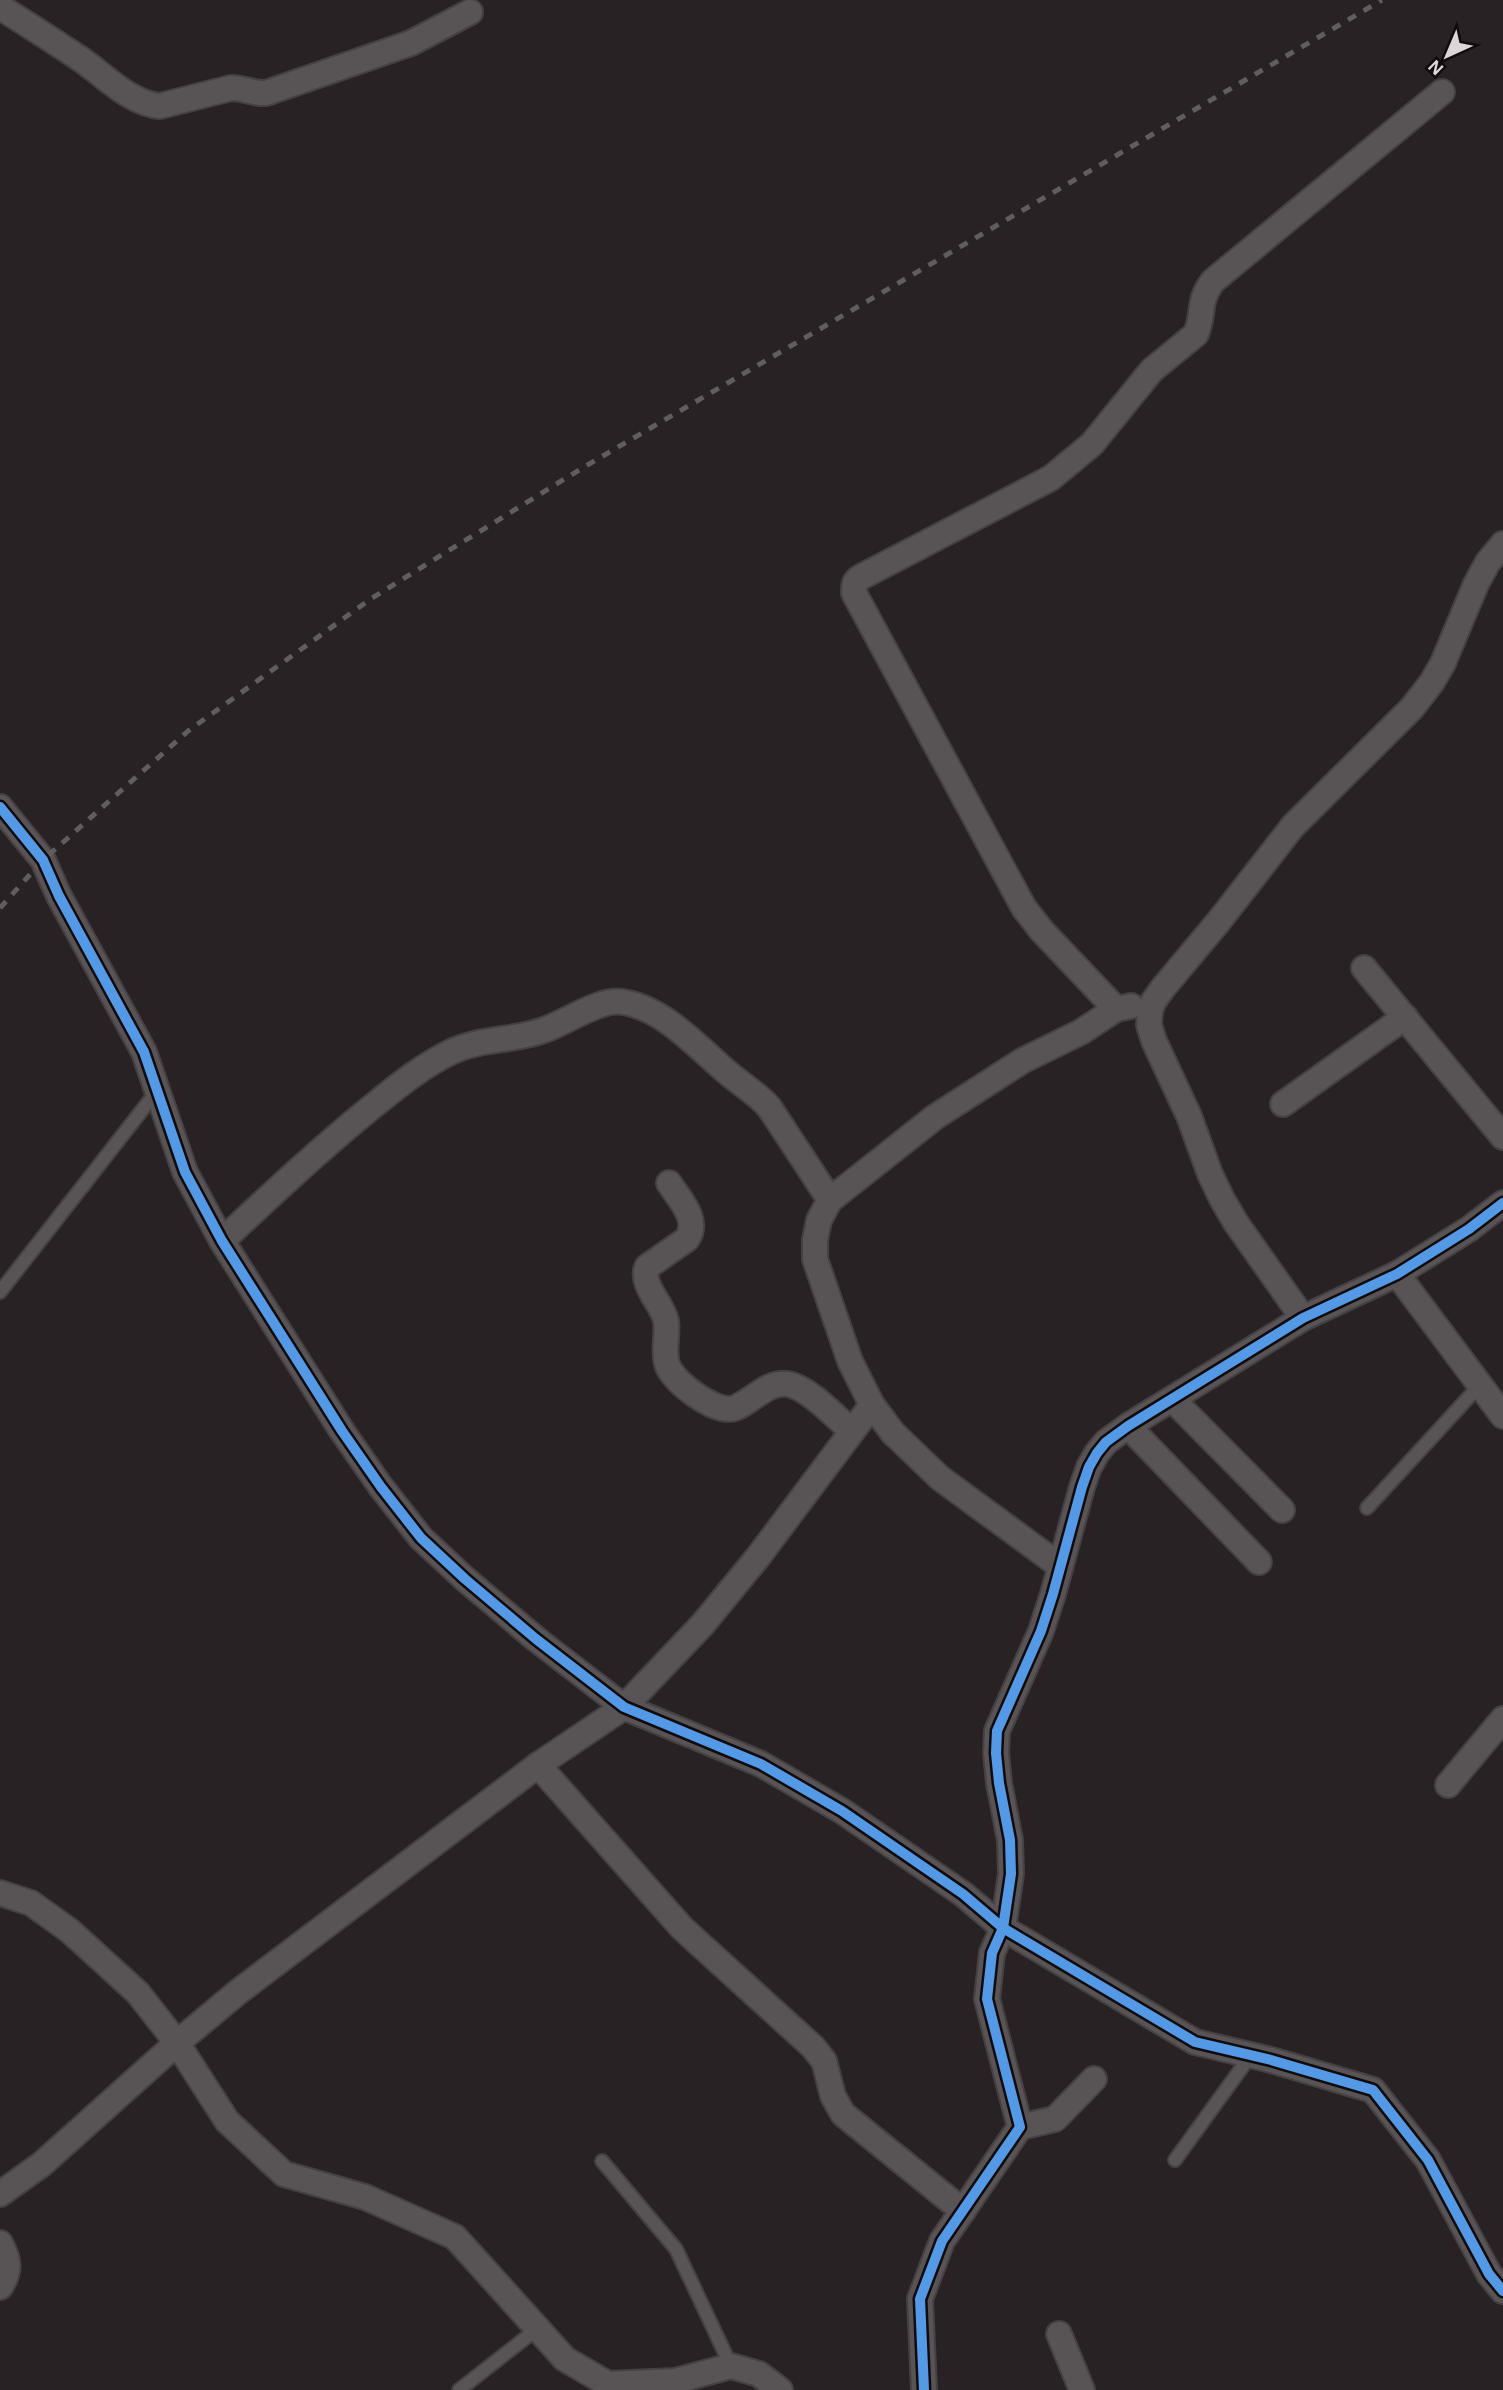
<svg xmlns="http://www.w3.org/2000/svg" width="1503" height="2390" viewBox="0 0 1503 2390" font-family="'Alegreya Sans',sans-serif">
<rect width="100%" height="100%" fill="#292225"/>
<g fill="none" stroke-linecap="round" stroke-linejoin="round">
<defs>
<g id="service">
<path d="M0,1292L157,1091"/>
<path d="M1367,1508L1479,1386"/>
<path d="M1175,2160L1251,2055"/>
<path d="M602,2161L676,2249L731,2366"/>
<path d="M459,2390L537,2329"/>
</g>
<g id="minor">
<path d="M0,7C27,24 55,42 82,60C105,76 131,104 160,106L231,88C244,88 254,94 266,93L411,43L470,12"/>
<path d="M0,807L43,860L59,896L144,1052L185,1172L222,1241L342,1431L381,1487L421,1538L465,1579L536,1639L624,1707L761,1764L842,1811L963,1894L1003,1928L1195,2042L1271,2060L1373,2090L1428,2160L1489,2274L1503,2291"/>
<path d="M1364,968L1503,1137"/>
<path d="M1116,1009L1042,931L1024,908L854,593C854,585 854,581 861,577L1051,478L1092,444L1152,370L1196,334C1205,312 1197,302 1213,281L1442,92"/>
<path d="M1283,1104L1405,1017"/>
<path d="M669,1183C680,1200 700,1220 687,1239L647,1267C640,1285 662,1303 666,1321C668,1334 663,1351 667,1364C672,1382 717,1415 735,1408C753,1401 767,1381 788,1384C809,1388 835,1417 852,1431"/>
<path d="M222,1241C271,1195 320,1149 373,1106C398,1086 422,1066 451,1052C480,1038 514,1041 544,1030C567,1022 600,998 623,1002C664,1008 698,1048 728,1073C741,1084 756,1093 769,1107L830,1200"/>
<path d="M1397,1274L1503,1416"/>
<path d="M1303,1318L1236,1223L1222,1199L1210,1174L1189,1116L1154,1041L1149,1025L1150,1011L1153,1002L1163,988L1219,921L1293,826L1412,708L1432,682L1443,663L1476,584L1488,562L1503,544"/>
<path d="M1172,1399L1282,1510"/>
<path d="M1128,1426L1259,1562"/>
<path d="M1060,1566L940,1478L893,1433L872,1405L850,1361L815,1259V1240L819,1220L830,1200L935,1117L1022,1061L1081,1032L1116,1009L1131,1006"/>
<path d="M538,1765L682,1928L813,2047L824,2061L833,2096L843,2114L963,2211"/>
<path d="M1448,1785L1503,1719"/>
<path d="M0,1893L31,1903L70,1931L138,1993L177,2043L227,2121L284,2174L365,2197L455,2237L565,2359L608,2384L675,2381L731,2366L759,2374L780,2390"/>
<path d="M1020,2127L1055,2119L1094,2079"/>
<path d="M0,2194L42,2164L177,2043L238,1992L538,1765L624,1707L703,1624L758,1557L872,1405"/>
<path d="M0,2243C9,2259 11,2271 0,2287"/>
<path d="M1059,2334L1082,2390"/>
<path d="M924,2390L920,2299L942,2241L1020,2127L987,1999L992,1953L1003,1928L1011,1874L1010,1840L999,1783L996,1753L997,1731L1041,1631L1053,1594L1082,1487L1089,1467L1097,1453L1106,1442L1128,1426L1303,1318L1397,1274L1469,1229L1503,1203"/>
</g>
</defs>
<use href="#service" stroke="#464042" stroke-width="16"/>
<use href="#minor" stroke="#464042" stroke-width="28"/>
<use href="#service" stroke="#585355" stroke-width="12"/>
<use href="#minor" stroke="#585355" stroke-width="24"/>
<path stroke="#615c5e" stroke-width="5" stroke-dasharray="9 9" stroke-linecap="butt" d="M0,908L43,860L188,731L372,598L584,467L1382,0"/>
<defs>
<g id="cycleway">
<path d="M0,807L43,860L59,896L144,1052L185,1172L222,1241L342,1431L381,1487L421,1538L465,1579L536,1639L624,1707L761,1764L842,1811L963,1894L1003,1928L1195,2042L1271,2060L1373,2090L1428,2160L1489,2274L1503,2291"/>
<path d="M924,2390L920,2299L942,2241L1020,2127L987,1999L992,1953L1003,1928L1011,1874L1010,1840L999,1783L996,1753L997,1731L1041,1631L1053,1594L1082,1487L1089,1467L1097,1453L1106,1442L1128,1426L1303,1318L1397,1274L1469,1229L1503,1203"/>
</g>
</defs>
<use href="#cycleway" stroke="#110b0d" stroke-width="15"/>
<use href="#cycleway" stroke="#5399e6" stroke-width="10"/>
</g>
<g transform="translate(1447 56) rotate(224)" stroke="#110b0d" stroke-width="5" paint-order="stroke">
<path d="M0-5L12 26L0 18L-12 26Z" fill="#ded5d8"/>
<text y="-10" font-size="19" font-weight="bold" text-anchor="middle" fill="#ded5d8">N</text>
</g>
</svg>
